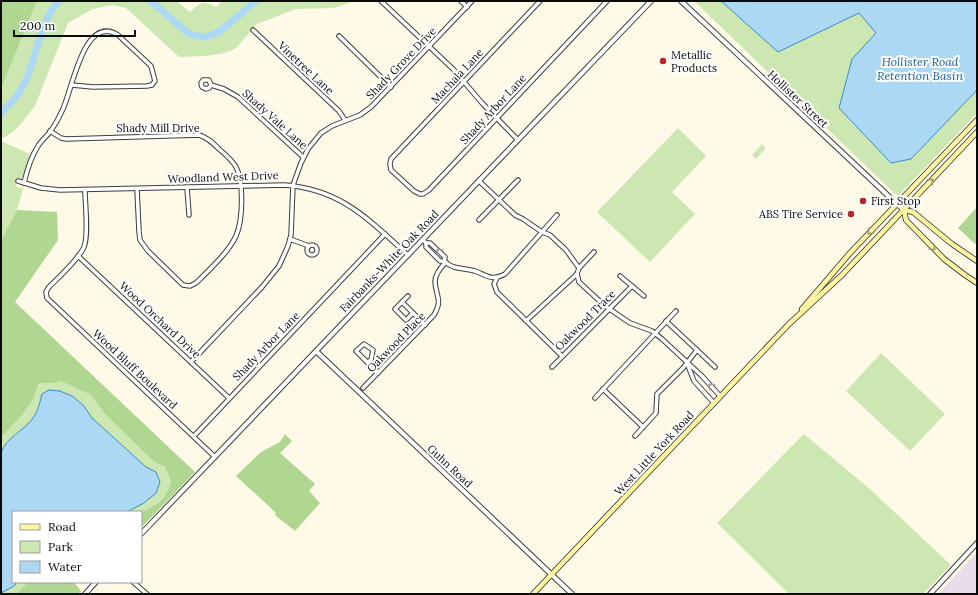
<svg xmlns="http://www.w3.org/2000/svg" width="978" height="595" viewBox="0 0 978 595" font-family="Lora,serif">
<rect width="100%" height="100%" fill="#fffae7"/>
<path fill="#e8dde9" d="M977,552V594H938Z"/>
<g fill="#cde7b3">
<path d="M37,1H177L190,12C202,2 202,0 216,7L222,1H355L334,8L296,9L257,24L236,48L225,53L206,56L179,57L126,8L113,5L93,9L68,23L35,106L21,124L13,132L1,139V89Z"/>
<path d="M694,1H977V113L900,194L896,195Z"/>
<path d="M678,128L706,156L672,192L695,214L650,262L597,212Z"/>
<path d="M1,141L30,154L24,177L18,179L15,186L23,189L17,210L1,240Z"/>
<path d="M762,144L766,148L756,159L752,155Z"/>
<path d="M881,353L945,414L910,451L846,391Z"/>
<path d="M61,380L91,395L105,414L153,461L165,467L171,482L168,490L164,497L158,503L141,513V512H13V582H28L16,594H1V437C19,418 30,408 39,383H54Z"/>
<path d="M804,434L871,490L951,565L923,594H789L717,523L789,449Z"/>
</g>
<g fill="#b0d792">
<path d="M1,1H37L1,89Z"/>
<path d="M977,207V242L975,244L958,228Z"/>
<path d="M17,210L57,212L58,240L15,302L195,472L141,528V513L158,503L164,497L168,490L171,482L165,467L153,461L105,414L91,395L61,381L54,383H39L33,399L22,415L1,437V240Z"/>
<path d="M285,434L292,441L280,453L315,484L309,491L320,503L295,531L276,516L275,512L236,476L261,452L280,442Z"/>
<path d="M28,582H74L81,591L78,594H16Z"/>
</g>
<g fill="#add8f4" stroke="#368cca">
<path d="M721,1H977V90L911,159L891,163L839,108L852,59L876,33L859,13L778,52Z"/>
<path d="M49,390L60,391L72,396L83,405L92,418L146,467L156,472L160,482L156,493L144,503L127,512H13V582H17L14,586L1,593V453C6,437 24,431 33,418C38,411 40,402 42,394Z"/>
</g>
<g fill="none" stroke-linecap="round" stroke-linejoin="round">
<g stroke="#add8f4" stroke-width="7">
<path d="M151,1L189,34L204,37L219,32L256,1"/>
<path d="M1,113C10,104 19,95 24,84C37,59 39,21 59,1"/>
</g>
<defs>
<g id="minor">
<path d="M381,1L453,69L482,103L518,140"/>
<path d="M461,1L467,7"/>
<path d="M540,1L391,159L390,164L391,170L414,191L420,194H423L429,190L607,1"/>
<path d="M253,30L339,111L345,120"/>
<path d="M339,36L391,87"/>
<path d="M211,85L209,88L206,89L202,87L201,83L203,80H209L211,85L224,89L238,97L303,157"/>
<path d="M50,131L61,138L66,139L199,135C207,137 213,143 219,149C225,154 232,160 236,167C244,182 243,220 236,236C228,253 209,270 196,283L190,286L183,285L148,251L140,240L139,232L137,189"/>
<path d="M18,181L41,188L60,190L284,185C341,189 368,219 408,255"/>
<path d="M479,181L515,215L523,219L542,232L550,235L566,250L579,268"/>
<path d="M24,183C27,170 31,157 38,146C41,141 46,137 50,132C55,125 59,118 62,111C72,93 83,13 118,35L151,66L155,81L152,85L147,86L93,87L72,85"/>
<path d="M187,187L189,215"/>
<path d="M85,190C85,205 89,234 84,247C79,259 59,277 49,287L46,292L47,298L215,457"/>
<path d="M479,220L518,180"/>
<path d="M290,239L309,246"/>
<path d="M423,240L426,243V247L440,261C446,261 448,265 454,267C461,269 468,269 475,271C488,276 491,281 505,274L557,215"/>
<path d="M426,243H430L445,257L444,261"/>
<circle cx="312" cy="250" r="5"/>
<path d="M78,256L229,398"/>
<path d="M577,274L579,282L605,306L630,323L652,331L662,339L702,376L720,396"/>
<path d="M620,276L644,296"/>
<path d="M497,278L494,284L497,292L562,356"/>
<path d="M408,296L395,309L406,320L413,313"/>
<path d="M402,302L425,325"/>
<path d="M526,321L577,274L579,268L594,252"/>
<path d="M666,321L715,367"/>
<path d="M364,344L373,350L371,360L367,362L356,351Z"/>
<path d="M191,362L262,287L279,266L288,246L291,235L293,185L301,163L308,149L321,133L332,126L360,115L371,107L472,1"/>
<path d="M367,362L378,373"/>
<path d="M687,363L694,381L714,403"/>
<path d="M552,367L632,286"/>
<path d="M363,388L434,315C443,299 436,297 435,282C435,274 441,267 446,262"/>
<path d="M603,389L643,427"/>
<path d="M595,398L676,311"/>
<path d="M194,436L385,234"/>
<path d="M635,436L656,413L657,394L683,368L697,350"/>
<path d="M133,582L147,594"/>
</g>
<g id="tertiary">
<path d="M681,1L897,204"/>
<path d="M316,351L572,594"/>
<path d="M141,534L651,1"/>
<path d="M85,594L96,582"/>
<path d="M930,594L977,543"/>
</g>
<g id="secondary">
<path d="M897,204L904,210L913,212L952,244L977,261"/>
<path d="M904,210L906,220L944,259L965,275L977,283"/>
<path d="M802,309L850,253L977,120"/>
<path d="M533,594L789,324L842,275L977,132"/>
</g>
</defs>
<use href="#minor" stroke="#3d3d3d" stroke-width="5.5"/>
<use href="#tertiary" stroke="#3d3d3d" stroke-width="6"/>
<use href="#secondary" stroke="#2c2c2c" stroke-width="6"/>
<use href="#minor" stroke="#fff" stroke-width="3.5"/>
<use href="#tertiary" stroke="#fff" stroke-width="4"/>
<use href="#secondary" stroke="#fef5a3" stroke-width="4.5"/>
</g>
<defs><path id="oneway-chevron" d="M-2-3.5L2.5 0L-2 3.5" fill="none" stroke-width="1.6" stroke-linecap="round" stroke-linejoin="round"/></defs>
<g stroke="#9c9766">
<use href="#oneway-chevron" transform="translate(931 181) rotate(-47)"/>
<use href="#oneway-chevron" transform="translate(870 232) rotate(134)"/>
<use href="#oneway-chevron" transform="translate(933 248) rotate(46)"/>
</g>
<g stroke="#9d9d9d">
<use href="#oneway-chevron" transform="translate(439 251) rotate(-136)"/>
<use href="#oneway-chevron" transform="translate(711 386) rotate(-133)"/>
</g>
<g fill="#b5262a" stroke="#fff" stroke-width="1.5">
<circle cx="663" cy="61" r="4"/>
<circle cx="863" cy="201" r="4"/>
<circle cx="851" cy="214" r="4"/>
</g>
<g text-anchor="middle" stroke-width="4" stroke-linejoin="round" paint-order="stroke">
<g font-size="11" fill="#0a0a0a" stroke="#fff" text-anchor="start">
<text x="671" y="59">Metallic<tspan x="671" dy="13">Products</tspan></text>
<text x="871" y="205">First Stop</text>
<text x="843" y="218" text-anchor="end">ABS Tire Service</text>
</g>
<g font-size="11" fill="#0a0a0a" stroke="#fff">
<text transform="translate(401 63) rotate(-46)" y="4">Shady Grove Drive</text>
<text transform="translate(306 68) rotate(43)" y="4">Vinetree Lane</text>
<text transform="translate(457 76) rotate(-47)" y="4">Machala Lane</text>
<text transform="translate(798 99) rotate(43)" y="4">Hollister Street</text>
<text transform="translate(493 109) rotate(-47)" y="4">Shady Arbor Lane</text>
<text transform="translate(275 119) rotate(42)" y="4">Shady Vale Lane</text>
<text x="158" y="132">Shady Mill Drive</text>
<text transform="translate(223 177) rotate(-2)" y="4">Woodland West Drive</text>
<text transform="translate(389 261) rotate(-46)" y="4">Fairbanks-White Oak Road</text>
<text transform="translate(160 320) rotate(43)" y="4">Wood Orchard Drive</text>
<text transform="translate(585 320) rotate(-45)" y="4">Oakwood Trace</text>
<text transform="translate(396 342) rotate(-46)" y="4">Oakwood Place</text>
<text transform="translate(266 346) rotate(-46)" y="4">Shady Arbor Lane</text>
<text transform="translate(135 369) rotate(43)" y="4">Wood Bluff Boulevard</text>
<text transform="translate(654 453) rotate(-47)" y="4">West Little York Road</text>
<text transform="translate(450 466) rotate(43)" y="4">Guhn Road</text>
</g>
<g font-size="12" font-style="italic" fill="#175d97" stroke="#fff">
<text x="920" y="66">Hollister Road<tspan x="920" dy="14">Retention Basin</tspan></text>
</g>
</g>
<rect width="978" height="595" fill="none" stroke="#0a0a0a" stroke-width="4"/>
<rect x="12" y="511" width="130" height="72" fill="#ffffff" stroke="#9d9d9d"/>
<rect x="20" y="524" width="20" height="6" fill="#fef5a3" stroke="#9d9d9d"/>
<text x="48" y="531" font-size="12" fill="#0a0a0a">Road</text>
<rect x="20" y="541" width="20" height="12" fill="#cde7b3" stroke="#9d9d9d"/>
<text x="48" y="551" font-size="12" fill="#0a0a0a">Park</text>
<rect x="20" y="561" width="20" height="12" fill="#add8f4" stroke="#9d9d9d"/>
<text x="48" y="571" font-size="12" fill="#0a0a0a">Water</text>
<path d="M14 30v6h121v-6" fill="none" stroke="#0a0a0a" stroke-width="2"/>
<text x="20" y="30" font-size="12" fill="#0a0a0a" stroke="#ffffff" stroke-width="3" paint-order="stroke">200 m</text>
</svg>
